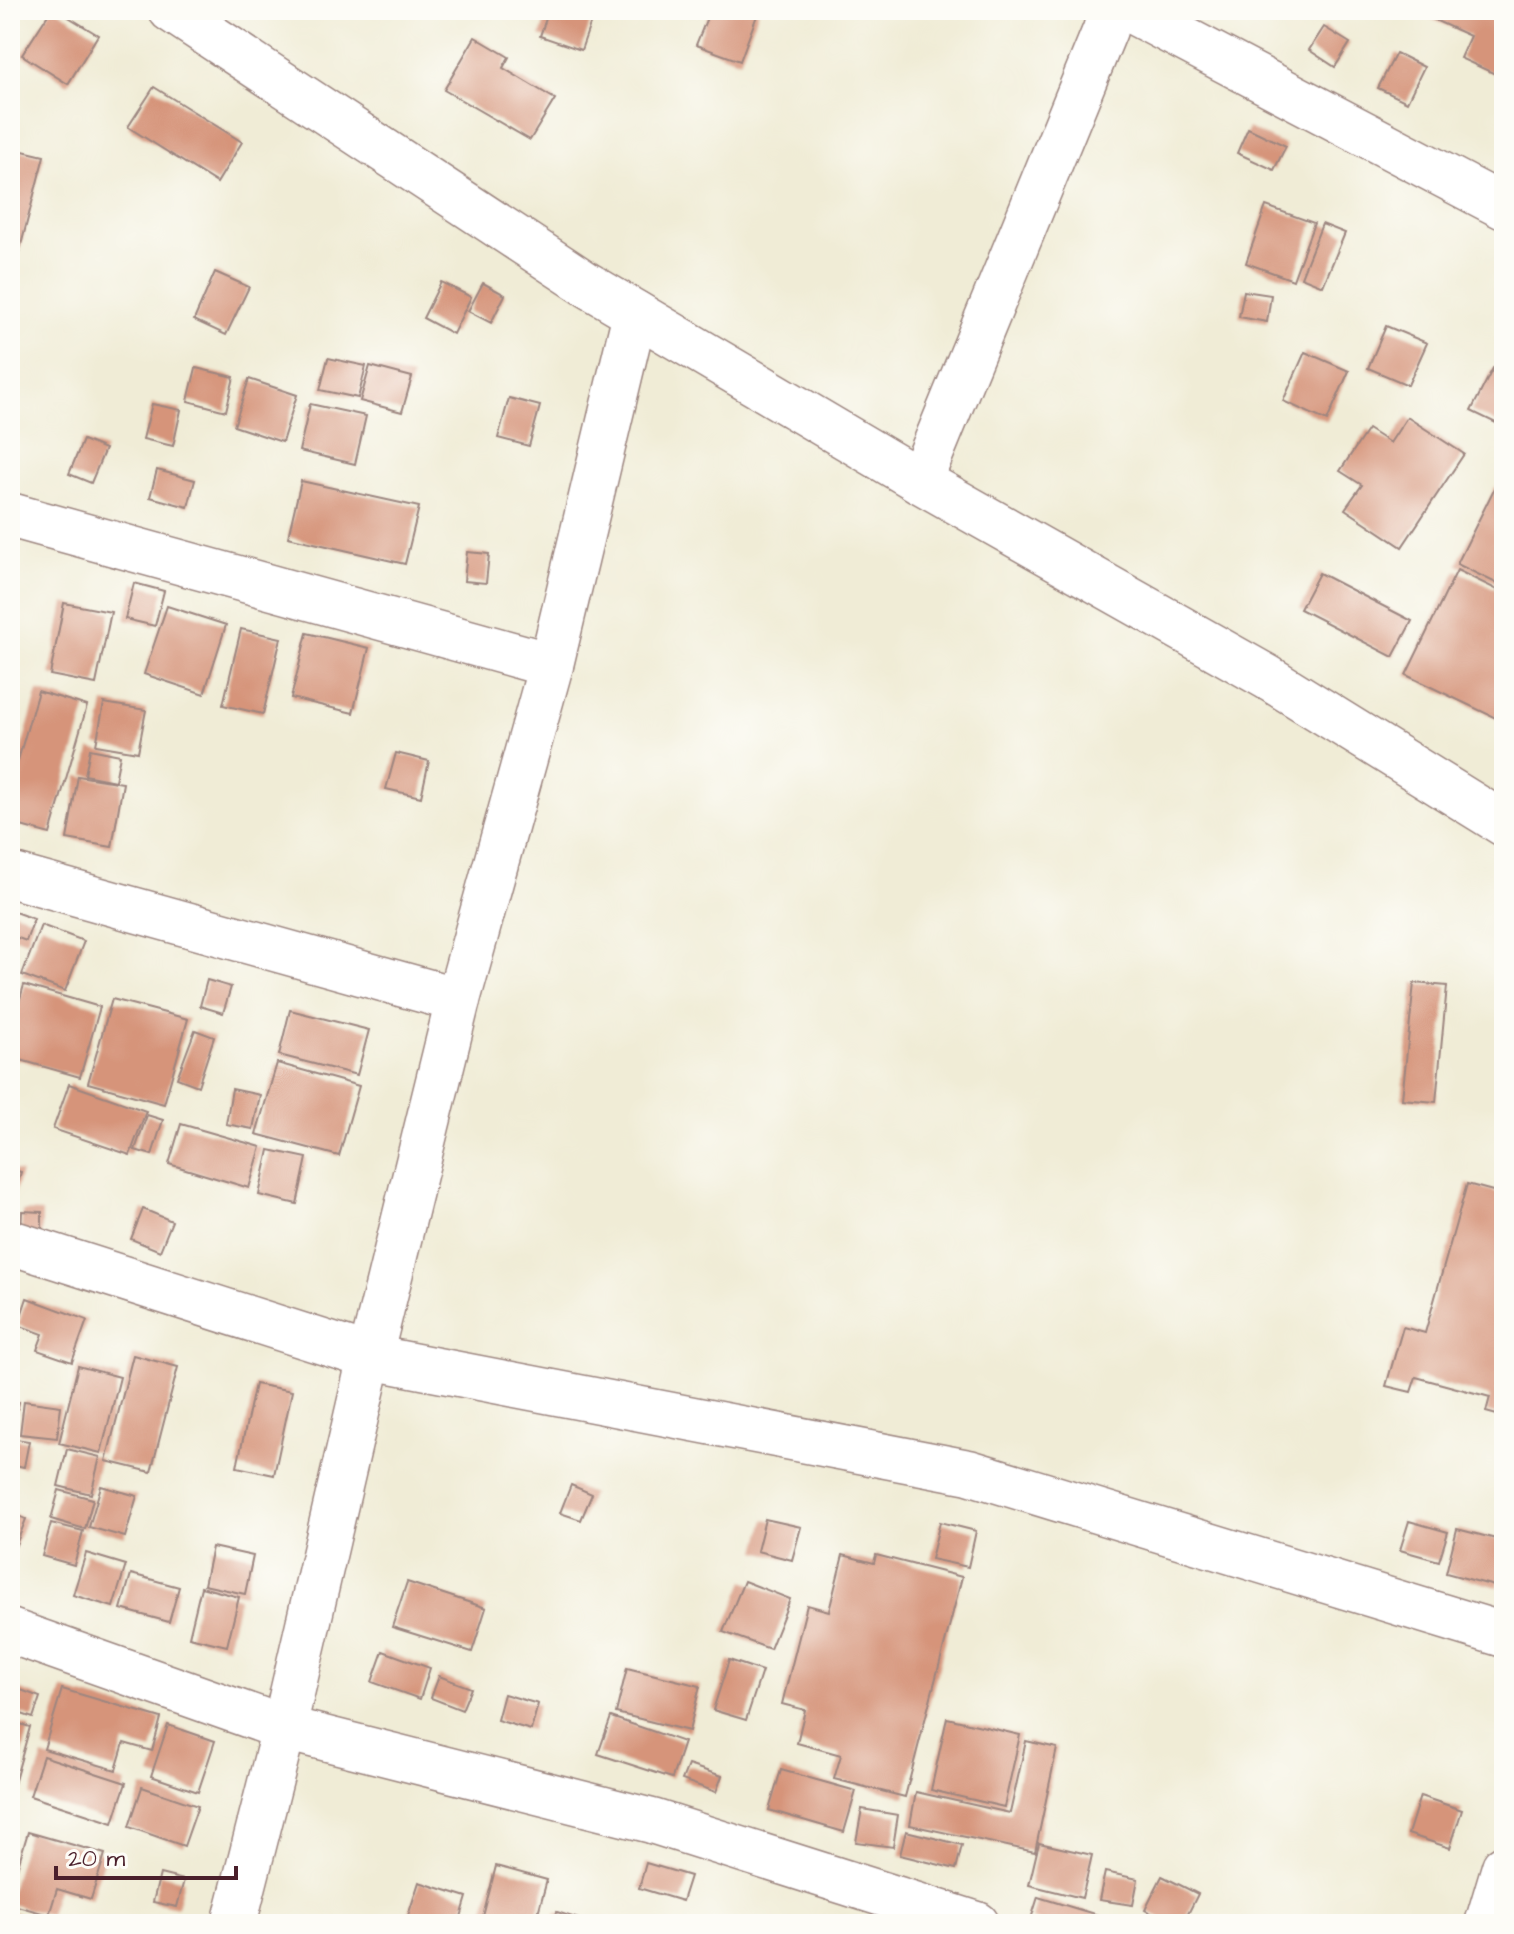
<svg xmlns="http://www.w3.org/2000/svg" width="1514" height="1934" viewBox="0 0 1514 1934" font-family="'Architects Daughter',sans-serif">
<rect width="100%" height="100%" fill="#fdfcf7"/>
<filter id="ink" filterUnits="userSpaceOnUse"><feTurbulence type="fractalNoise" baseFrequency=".0125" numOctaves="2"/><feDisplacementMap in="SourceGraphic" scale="16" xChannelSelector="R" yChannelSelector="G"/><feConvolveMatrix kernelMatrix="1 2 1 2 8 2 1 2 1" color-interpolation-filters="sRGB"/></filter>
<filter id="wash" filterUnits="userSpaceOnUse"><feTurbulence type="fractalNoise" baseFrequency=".006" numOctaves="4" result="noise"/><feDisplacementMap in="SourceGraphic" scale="32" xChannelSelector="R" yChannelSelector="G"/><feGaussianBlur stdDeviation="1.8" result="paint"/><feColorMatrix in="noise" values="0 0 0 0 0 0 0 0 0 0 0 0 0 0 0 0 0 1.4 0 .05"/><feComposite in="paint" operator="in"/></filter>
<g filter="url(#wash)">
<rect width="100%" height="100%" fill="#f0ecd6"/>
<g id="blocks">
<g fill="#d6947a">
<path d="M51,10H57L98,35L68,84L22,55Z"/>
<path d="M549,10H595L581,50L540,36Z"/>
<path d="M710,10H759L740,61L696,45Z"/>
<path d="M1420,10H1504V78L1460,58L1470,36L1419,13Z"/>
<path d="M1324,27L1350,43L1335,67L1309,50Z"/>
<path d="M475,37L509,57L503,68L555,99L530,140L444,90Z"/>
<path d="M1396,53L1424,67L1407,102L1378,88Z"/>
<path d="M154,87L242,142L217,183L128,127Z"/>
<path d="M1248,128L1286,146L1274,170L1237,153Z"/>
<path d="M10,148L44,156L11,284H10Z"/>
<path d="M1266,206L1314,223L1293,280L1246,263Z"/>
<path d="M1322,224L1345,233L1323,286L1301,277Z"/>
<path d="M215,272L249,287L226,335L194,320Z"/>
<path d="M441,282L471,297L453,334L423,318Z"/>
<path d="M483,283L505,295L491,323L468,311Z"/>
<path d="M1244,291L1271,295L1267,322L1239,317Z"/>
<path d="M1386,326L1427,343L1408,385L1368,368Z"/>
<path d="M1305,352L1349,371L1327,421L1283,401Z"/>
<path d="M328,358L366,366L358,398L320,390Z"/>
<path d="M370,366L412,377L402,412L360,401Z"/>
<path d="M196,368L234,377L226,411L188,401Z"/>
<path d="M1493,368L1504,374V427L1471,411Z"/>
<path d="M249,379L297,395L282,442L234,426Z"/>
<path d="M509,398L540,406L529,446L498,438Z"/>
<path d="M152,404L181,410L173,446L143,439Z"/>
<path d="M310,404L366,416L355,464L299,451Z"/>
<path d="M1407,417L1464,454L1402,547L1345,509L1362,485L1340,471L1368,429L1390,443Z"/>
<path d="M83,440L105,449L91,483L69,474Z"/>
<path d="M157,470L195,480L188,507L150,497Z"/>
<path d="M301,481L419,507L405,564L288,537Z"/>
<path d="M1495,487L1504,491V587L1457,564Z"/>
<path d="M467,552L489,554L486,583L464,581Z"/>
<path d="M1457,570L1504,593V722L1406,675Z"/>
<path d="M1319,573L1412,621L1393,657L1300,609Z"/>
<path d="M134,583L164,591L155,626L125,619Z"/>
<path d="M64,603L111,612L96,684L50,675Z"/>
<path d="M167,606L226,625L204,694L144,674Z"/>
<path d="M241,629L281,638L263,714L223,705Z"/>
<path d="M307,633L369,648L353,713L291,698Z"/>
<path d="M38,691L87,706L50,834L10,823V788Z"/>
<path d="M104,703L146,710L138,752L96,745Z"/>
<path d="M90,749L120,755L115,781L85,775Z"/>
<path d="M396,753L429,761L421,797L386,789Z"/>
<path d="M78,776L123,783L112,847L67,839Z"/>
<path d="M12,911L34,919L26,941L10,935Z"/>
<path d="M41,925L84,941L65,991L22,975Z"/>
<path d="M207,980L231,987L223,1013L200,1006Z"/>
<path d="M1414,983L1447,986L1436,1102L1402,1099Z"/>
<path d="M24,985L100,1007L80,1077L10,1057V1033Z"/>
<path d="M112,999L188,1019L164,1104L88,1083Z"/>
<path d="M290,1010L369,1030L357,1075L279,1055Z"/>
<path d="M195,1030L214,1037L198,1086L177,1078Z"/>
<path d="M277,1063L359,1086L339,1156L256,1134Z"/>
<path d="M69,1084L146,1111L130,1155L53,1129Z"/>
<path d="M232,1089L260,1095L253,1129L226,1124Z"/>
<path d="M147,1115L163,1120L152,1155L135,1150Z"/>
<path d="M181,1124L261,1147L249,1188L169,1164Z"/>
<path d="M269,1150L307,1158L297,1204L259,1195Z"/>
<path d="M10,1169L21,1172L14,1196L10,1195Z"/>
<path d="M1467,1184L1504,1194V1417L1486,1412L1490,1397L1416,1377L1411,1392L1386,1386L1403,1327L1425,1333Z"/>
<path d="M143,1209L172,1221L160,1251L131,1239Z"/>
<path d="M22,1211L42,1212V1235L21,1234Z"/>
<path d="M27,1298L87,1320L72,1362L37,1350L43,1334L18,1325Z"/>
<path d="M133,1355L178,1367L151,1472L106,1461Z"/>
<path d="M78,1366L120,1377L101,1453L59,1443Z"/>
<path d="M255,1384L292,1391L274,1475L237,1467Z"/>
<path d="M10,1400L19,1402L11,1436H10Z"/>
<path d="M24,1401L61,1406L57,1438L20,1434Z"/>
<path d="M10,1438L29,1441L24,1467L10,1464Z"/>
<path d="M67,1449L100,1457L91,1494L58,1486Z"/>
<path d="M571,1485L592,1494L581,1520L560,1513Z"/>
<path d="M101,1486L137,1496L125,1537L89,1527Z"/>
<path d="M59,1490L93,1499L85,1529L51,1519Z"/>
<path d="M10,1512L26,1519L10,1560Z"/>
<path d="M765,1519L801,1527L792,1560L757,1551Z"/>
<path d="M1409,1521L1448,1532L1439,1561L1400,1550Z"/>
<path d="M940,1522L976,1531L968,1567L931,1559Z"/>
<path d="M51,1523L83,1531L74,1565L42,1556Z"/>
<path d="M1457,1529L1504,1541V1564L1498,1587L1446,1573Z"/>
<path d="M212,1547L253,1556L245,1594L204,1585Z"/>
<path d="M86,1553L126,1565L113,1607L73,1595Z"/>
<path d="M843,1555L874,1563L876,1555L962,1577L905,1797L834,1779L841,1755L797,1743L805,1710L782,1704L807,1605L829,1611Z"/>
<path d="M131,1574L179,1587L169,1622L121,1609Z"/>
<path d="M744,1581L790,1599L770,1649L723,1632Z"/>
<path d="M407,1582L486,1608L472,1652L392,1627Z"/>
<path d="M201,1587L239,1597L227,1646L189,1637Z"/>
<path d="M383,1651L430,1668L420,1699L372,1682Z"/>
<path d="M729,1660L762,1671L746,1720L713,1710Z"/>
<path d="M627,1668L700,1686L689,1731L616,1713Z"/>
<path d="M439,1676L471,1688L462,1710L431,1698Z"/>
<path d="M10,1686L40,1697L33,1718L10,1710Z"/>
<path d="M62,1689L161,1718L152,1751L124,1743L116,1770L44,1749Z"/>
<path d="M504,1694L538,1704L531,1730L497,1720Z"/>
<path d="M611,1717L684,1742L672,1778L598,1754Z"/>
<path d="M947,1718L1020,1735L1004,1807L931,1790Z"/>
<path d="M10,1721L30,1727L14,1784L10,1783Z"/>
<path d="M168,1725L215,1741L198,1792L151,1776Z"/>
<path d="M1026,1741L1057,1748L1035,1852L910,1825L916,1792L1010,1813Z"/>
<path d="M43,1756L126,1783L113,1823L30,1796Z"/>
<path d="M688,1765L722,1776L716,1792L682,1780Z"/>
<path d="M781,1770L856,1791L844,1832L769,1810Z"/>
<path d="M142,1787L198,1806L184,1846L129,1827Z"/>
<path d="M1420,1796L1462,1810L1450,1848L1408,1834Z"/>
<path d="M862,1809L898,1815L893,1847L856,1842Z"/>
<path d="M906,1831L962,1845L956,1869L900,1855Z"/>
<path d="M28,1832L105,1854L91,1899L57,1889L49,1915L10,1904V1892Z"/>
<path d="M1039,1843L1092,1855L1082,1898L1029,1885Z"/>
<path d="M646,1863L690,1876L682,1901L639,1888Z"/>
<path d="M496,1866L547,1880L535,1924H481Z"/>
<path d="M1105,1872L1138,1879L1133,1905L1099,1900Z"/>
<path d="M160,1874L184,1880L177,1907L153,1902Z"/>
<path d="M1162,1876L1198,1894L1183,1924H1172L1145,1910Z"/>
<path d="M419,1882L467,1897L459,1924L406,1922Z"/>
<path d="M1038,1897L1124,1923V1924H1045L1031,1919Z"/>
<path d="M10,1911L40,1921L39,1924H10Z"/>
<path d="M557,1912L591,1923V1924H553Z"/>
</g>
</g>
</g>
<g filter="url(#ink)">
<use href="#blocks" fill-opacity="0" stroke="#9d8680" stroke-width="2"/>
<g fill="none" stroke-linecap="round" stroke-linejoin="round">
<defs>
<g id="street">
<path d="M171,10L588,285L920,481L1267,677L1504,824"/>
<path d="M1129,10L1504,207"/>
<path d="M920,481L1105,30L1110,10"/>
<path d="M10,515L551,665"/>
<path d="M10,875L458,1000"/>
<path d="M10,1242L370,1357L969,1472L1504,1635"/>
<path d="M10,1631L284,1728L652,1821L977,1924"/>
<path d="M234,1924L284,1728L370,1357L458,1000L551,665L635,313"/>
<path d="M1487,1924L1504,1867"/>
</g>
</defs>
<use href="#street" stroke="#9d8680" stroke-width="47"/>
<use href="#street" stroke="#fff" stroke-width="44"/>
</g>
</g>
<rect width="1514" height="1934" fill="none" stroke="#fdfcf7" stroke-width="40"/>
<path d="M56 1866v12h180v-12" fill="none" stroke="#4a1f2b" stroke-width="4"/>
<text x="68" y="1866" font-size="24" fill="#4a1f2b" stroke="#fdfcf7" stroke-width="6" paint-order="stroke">20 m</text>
</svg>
